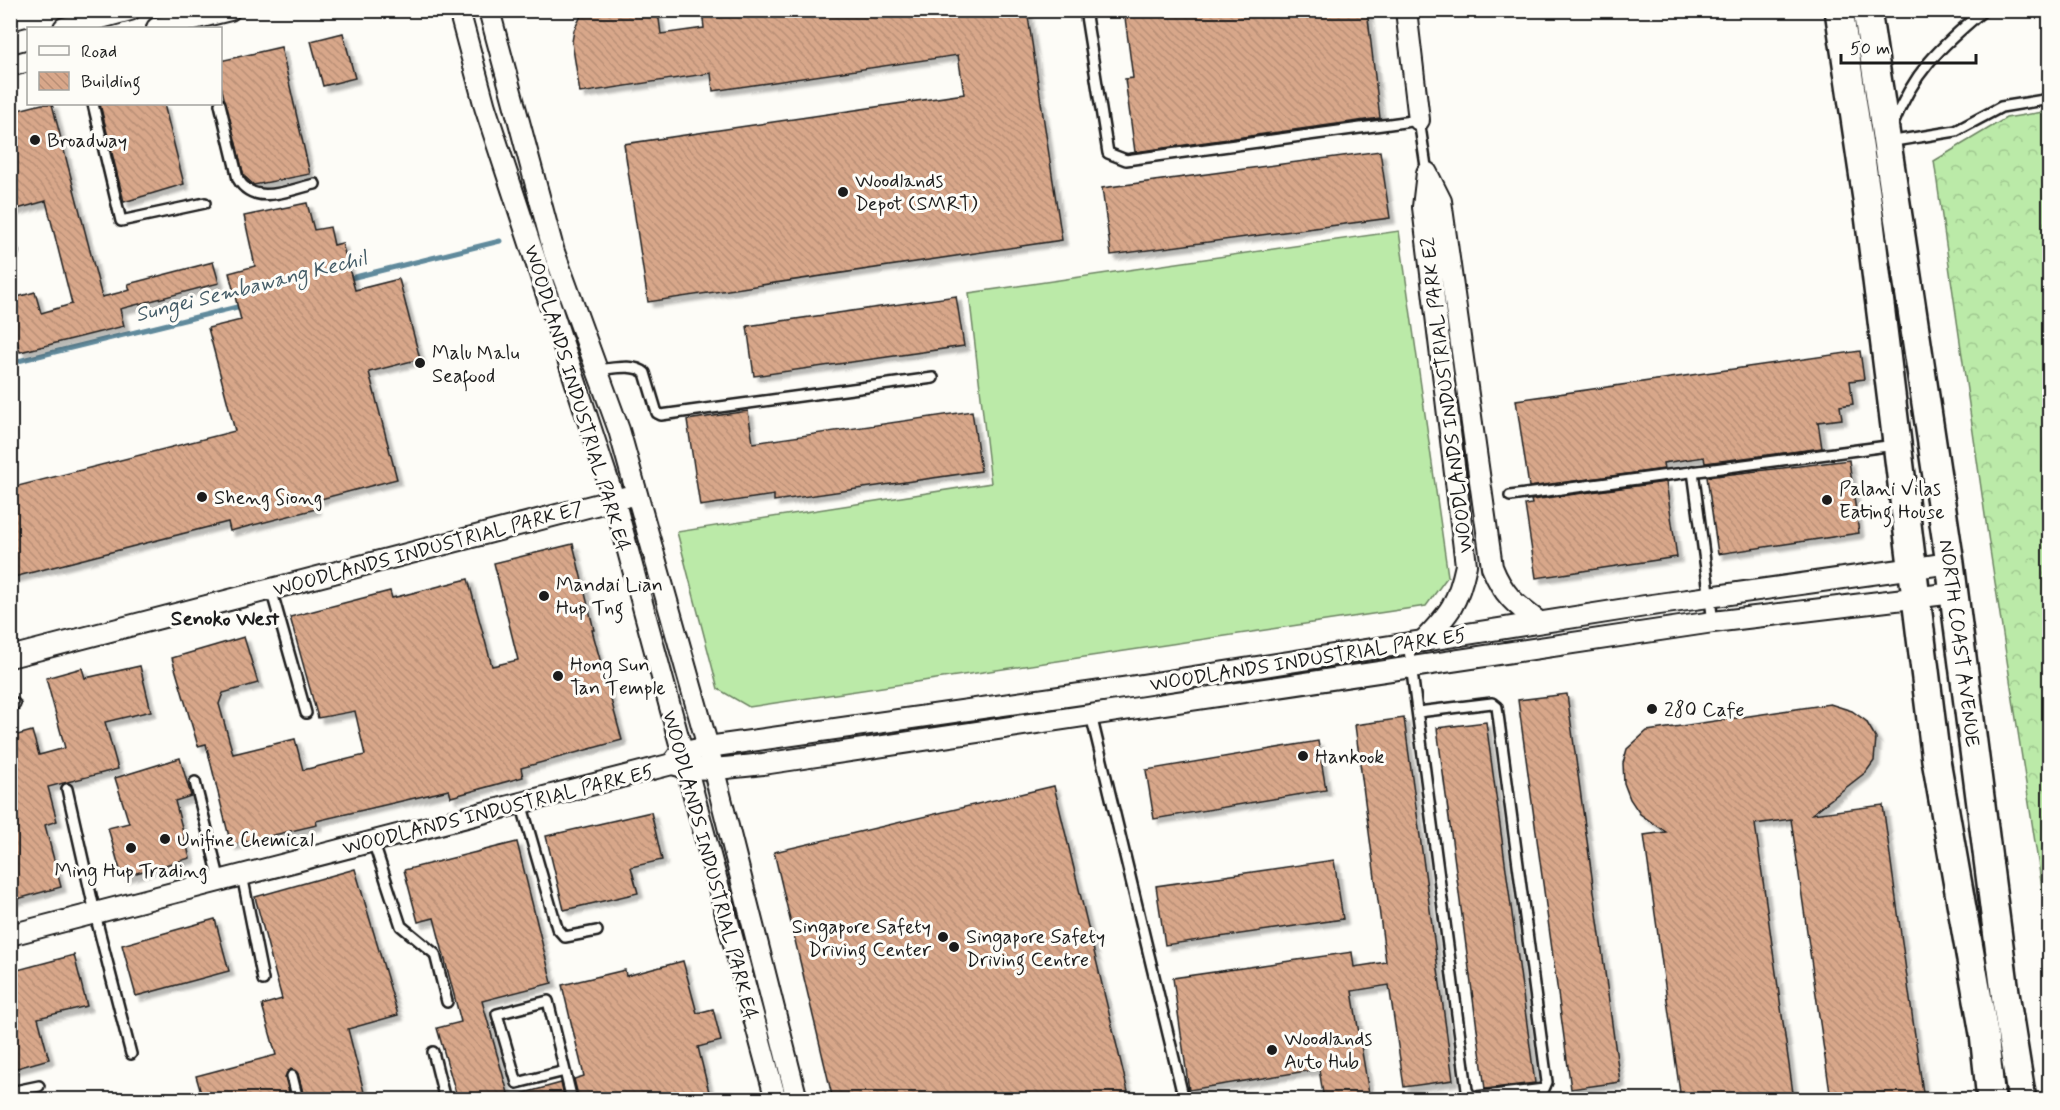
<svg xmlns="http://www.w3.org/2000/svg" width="2060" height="1110" viewBox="0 0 2060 1110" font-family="Mynerve,sans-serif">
<defs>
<pattern id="forest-crowns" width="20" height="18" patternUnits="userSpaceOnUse" patternTransform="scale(1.5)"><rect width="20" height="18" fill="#bbeaa8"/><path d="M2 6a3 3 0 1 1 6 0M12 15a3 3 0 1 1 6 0" fill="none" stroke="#a0c890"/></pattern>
<pattern id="building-back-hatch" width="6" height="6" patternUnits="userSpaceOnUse" patternTransform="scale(1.5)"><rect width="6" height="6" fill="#d8a78a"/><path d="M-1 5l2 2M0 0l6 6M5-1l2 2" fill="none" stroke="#b98f76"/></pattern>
<filter id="shadow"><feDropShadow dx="5" dy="5" stdDeviation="1.5" flood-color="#0004"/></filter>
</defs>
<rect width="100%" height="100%" fill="#fdfcf7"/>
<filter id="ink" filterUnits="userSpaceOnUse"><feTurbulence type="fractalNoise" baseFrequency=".0167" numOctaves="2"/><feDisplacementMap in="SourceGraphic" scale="12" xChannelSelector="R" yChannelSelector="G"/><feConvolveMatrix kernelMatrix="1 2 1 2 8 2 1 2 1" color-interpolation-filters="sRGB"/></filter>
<g filter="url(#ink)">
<path fill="#bbeaa8" stroke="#6c8362" stroke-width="1.5" d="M1399,231L1448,576L1426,606L749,707L718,689L677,532L991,483L969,293Z"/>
<path fill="url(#forest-crowns)" stroke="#6c8362" stroke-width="1.5" d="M2049,111H2050L2049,933L1990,550L1934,161L2006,118Z"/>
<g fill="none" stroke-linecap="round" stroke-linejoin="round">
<g stroke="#618a9c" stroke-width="5">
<path d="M347,279L500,241"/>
<path d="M10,363L245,305"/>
</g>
</g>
<g fill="url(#building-back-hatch)" stroke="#1c1c1c" stroke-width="1.5" filter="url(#shadow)">
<path d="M584,10H653L659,19L661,34L704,28L702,10H1027L1062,240L648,302L624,144L964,94L958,55L713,91L711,73L580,93L572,42L574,30Z"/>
<path d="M1124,10H1367L1380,118L1135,152L1125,79L1133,78Z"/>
<path d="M343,33L355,78L323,86L311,41Z"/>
<path d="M281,47L310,174L254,185L244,176L220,82V61Z"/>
<path d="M42,104H52L102,297L130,290L128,284L213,262L219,283L120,309L124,326L20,352L10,317V299L35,292L41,313L72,304L46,201L10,211V112Z"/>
<path d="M100,104H164L184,184L124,202Z"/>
<path d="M1380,151L1390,218L1111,255L1102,188Z"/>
<path d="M307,203L314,230L330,227L334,245L342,243L355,290L399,279L420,359L369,372L397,479L313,501L316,509L230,531L228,522L10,578V488L235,431L208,328L241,320L229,273L255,266L244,216Z"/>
<path d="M956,296L964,346L754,376L747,326Z"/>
<path d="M1860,351L1864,379L1850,381L1853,404L1840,406L1842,419L1818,422L1822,448L1705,463L1704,457L1663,463L1664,469L1529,487L1516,400Z"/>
<path d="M748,411L753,443L972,411L981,471L774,501V495L700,506L687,420Z"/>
<path d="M1849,460L1859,533L1718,554L1707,477Z"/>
<path d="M1666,482L1677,557L1536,578L1525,505L1532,504L1531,500Z"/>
<path d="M573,544L594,630H592L622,740L521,768L523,777L451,797L449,790L316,821L317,825L231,845L206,744L198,746L172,658L244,637L258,683L223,693L219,704L233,754L295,739L303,770L365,755L355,711L318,718L290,617L390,591L392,598L468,579L492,666L518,660L494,563Z"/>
<path d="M140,666L151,711L105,722L118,769L48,787L57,821L45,825L61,887L10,901V737L32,731L39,755L65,748L46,678L82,668L85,678Z"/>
<path d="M1567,694L1620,1082L1571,1089L1518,700Z"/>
<path d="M1830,704L1852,711L1866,721L1876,738L1874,761L1866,772L1812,814L1883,805L1924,1100H1831L1791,819L1755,824L1794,1100H1681L1644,835L1666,832L1640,814L1630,799L1624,783L1623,763L1627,749L1647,731Z"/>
<path d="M1404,718L1453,1080L1404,1087L1389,985L1352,991L1370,1100H1324L1319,1069L1189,1090L1173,978L1352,952L1354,967L1386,962L1355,725Z"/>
<path d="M1486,722L1535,1083L1485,1089L1437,728Z"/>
<path d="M1318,741L1326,790L1154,819L1146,770Z"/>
<path d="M180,758L191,796L175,801L190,858L122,877L108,828L129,823L115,778Z"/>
<path d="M1054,786L1130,1100H833L774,852Z"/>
<path d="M651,812L662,860L631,867L638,893L564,910L546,836Z"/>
<path d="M517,842L552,983L482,1001L510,1100H458L437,1028L461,1022L434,918L418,922L404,870Z"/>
<path d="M1334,860L1343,919L1165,945L1156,886Z"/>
<path d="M355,869L398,1015L348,1029L366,1100H305L298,1074L291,1069L285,1077L291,1100H203L196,1076L276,1055L262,1005L282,999L255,897Z"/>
<path d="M215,919L229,971L136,996L122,945Z"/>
<path d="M74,955L87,1006L38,1018L49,1059L10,1070V972Z"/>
<path d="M683,961L697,1013L713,1009L721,1041L698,1047L710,1096L697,1100H579L574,1079L584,1076L562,985L625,970L626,976Z"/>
<path d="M561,1083L565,1100H517V1095Z"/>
</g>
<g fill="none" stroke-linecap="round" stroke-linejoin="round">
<defs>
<g id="service">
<path d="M1085,10L1108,153L1126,160L1419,120L1427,173"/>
<path d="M93,104L121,221L205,203"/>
<path d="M220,104L238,179C254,207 289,190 315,184"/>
<path d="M1892,127C1913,72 1940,47 1984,10"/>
<path d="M1888,142L1956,131L2001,107L2050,99"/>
<path d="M10,243L13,252"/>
<path d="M597,370C612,369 633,363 645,373L657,413L661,415L933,378"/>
<path d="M1693,471L1713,622"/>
<path d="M1510,496L1895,445"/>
<path d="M271,589L306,713"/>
<path d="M1408,642L1467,1090L1470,1095L1476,1097L1544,1089L1547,1082L1497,707L1492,703L1418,712"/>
<path d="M10,705L15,704"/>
<path d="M1091,715L1184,1100"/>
<path d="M195,782L220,881"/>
<path d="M67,789L98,926L131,1054"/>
<path d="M521,803L557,928L565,937L597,931"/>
<path d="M373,841L401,926L435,954L447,1002"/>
<path d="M242,875L263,980"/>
<path d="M433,1052L445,1100"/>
<path d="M565,1071L517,1083L497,1014L548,1001L572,1100"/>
<path d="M292,1076L298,1100"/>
<path d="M10,1092L39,1086"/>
</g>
<g id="minor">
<path d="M459,10L485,107L614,499L776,1100"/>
<path d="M489,10L554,252L619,430L708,747L797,1100"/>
<path d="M1406,10L1419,120"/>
<path d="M64,28L130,10"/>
<path d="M157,28L230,10"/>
<path d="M10,43L28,38"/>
<path d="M10,66L28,61"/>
<path d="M1424,640C1450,613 1458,603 1466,565L1423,207L1427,173L1441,201L1492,567C1503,595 1516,605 1539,622"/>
<path d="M10,657L626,497"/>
<path d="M672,764L680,753L708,747L1130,687L1645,606L1950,563"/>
<path d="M10,935L672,764C701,773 734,767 763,764L1713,622L1954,593"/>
</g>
<g id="secondary">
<path d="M1839,10L1867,199L1936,760L1984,1034L1991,1100"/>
<path id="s1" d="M1867,10L1950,563L2006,1000L2022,1100"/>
</g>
</defs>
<use href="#service" stroke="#1c1c1c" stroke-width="14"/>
<use href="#minor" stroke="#1c1c1c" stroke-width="24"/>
<use href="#secondary" stroke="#1c1c1c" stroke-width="32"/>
<use href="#service" stroke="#fdfcf7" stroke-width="9"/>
<use href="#minor" stroke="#fdfcf7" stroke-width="20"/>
<use href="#secondary" stroke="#fdfcf7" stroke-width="27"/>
</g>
</g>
<g fill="#1c1c1c" stroke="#fdfcf7" stroke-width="2">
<circle cx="35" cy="140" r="6"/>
<circle cx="843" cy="192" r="6"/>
<circle cx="420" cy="363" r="6"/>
<circle cx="202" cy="497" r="6"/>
<circle cx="1827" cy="500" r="6"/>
<circle cx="544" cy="596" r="6"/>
<circle cx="558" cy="676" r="6"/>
<circle cx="1652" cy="709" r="6"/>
<circle cx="1303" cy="756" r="6"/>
<circle cx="165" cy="839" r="6"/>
<circle cx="131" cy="848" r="6"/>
<circle cx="943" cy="937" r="6"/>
<circle cx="954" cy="947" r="6"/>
<circle cx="1272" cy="1050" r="6"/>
</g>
<g text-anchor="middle" stroke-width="6" stroke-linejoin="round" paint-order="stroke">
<g font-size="20" fill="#1c1c1c" stroke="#fdfcf7" text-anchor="start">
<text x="47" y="147">Broadway</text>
<text x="855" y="187">Woodlands<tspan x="855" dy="23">Depot (SMRT)</tspan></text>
<text x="432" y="359">Malu Malu<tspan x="432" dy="23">Seafood</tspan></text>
<text x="1839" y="495">Palani Vilas<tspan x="1839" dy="23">Eating House</tspan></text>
<text x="214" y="504">Sheng Siong</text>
<text x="556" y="591">Mandai Lian<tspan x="556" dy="23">Hup Tng</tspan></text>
<text x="570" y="671">Hong Sun<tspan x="570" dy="23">Tan Temple</tspan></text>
<text x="1664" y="716">280 Cafe</text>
<text x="1315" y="763">Hankook</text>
<text x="177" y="846">Unifine Chemical</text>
<text x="131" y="877" text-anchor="middle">Ming Hup Trading</text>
<text x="931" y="933" text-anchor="end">Singapore Safety<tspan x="931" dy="23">Driving Center</tspan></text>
<text x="966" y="943">Singapore Safety<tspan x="966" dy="23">Driving Centre</tspan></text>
<text x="1284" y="1045">Woodlands<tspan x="1284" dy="23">Auto Hub</tspan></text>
</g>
<g font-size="20" fill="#1c1c1c" stroke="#fdfcf7">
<text transform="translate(1446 395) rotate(-97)" y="7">WOODLANDS INDUSTRIAL PARK E2</text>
<text transform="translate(578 398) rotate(73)" y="7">WOODLANDS INDUSTRIAL PARK E4</text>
<text transform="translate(428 548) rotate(-15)" y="7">WOODLANDS INDUSTRIAL PARK E7</text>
<text dy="7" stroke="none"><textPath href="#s1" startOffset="640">NORTH COAST AVENUE</textPath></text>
<text transform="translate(1308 659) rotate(-9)" y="7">WOODLANDS INDUSTRIAL PARK E5</text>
<text transform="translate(498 809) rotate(-14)" y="7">WOODLANDS INDUSTRIAL PARK E5</text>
<text transform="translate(711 865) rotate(75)" y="7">WOODLANDS INDUSTRIAL PARK E4</text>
</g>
<g font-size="21" font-style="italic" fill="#445c67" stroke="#fdfcf7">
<text transform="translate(251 286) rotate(-14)" y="7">Sungei Sembawang Kechil</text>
</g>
<g font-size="21" font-weight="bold" fill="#1c1c1c" stroke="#fdfcf7">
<text x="225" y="625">Senoko West</text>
</g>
</g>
<rect width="2060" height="1110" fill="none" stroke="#fdfcf7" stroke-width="36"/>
<rect x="18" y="18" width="2024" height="1074" fill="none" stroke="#1c1c1c" stroke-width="2" filter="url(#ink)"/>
<rect x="27" y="27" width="195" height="78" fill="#fdfcf7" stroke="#a3a29f" stroke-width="1.5"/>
<rect x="39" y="46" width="30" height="9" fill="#fdfcf7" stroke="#a3a29f" stroke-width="1.5"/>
<text x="81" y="57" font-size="18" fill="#1c1c1c">Road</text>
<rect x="39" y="72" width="30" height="18" fill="url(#building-back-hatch)" stroke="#a3a29f" stroke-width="1.5"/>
<text x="81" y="87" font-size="18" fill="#1c1c1c">Building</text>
<path d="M1841 54v9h135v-9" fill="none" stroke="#1c1c1c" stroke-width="3"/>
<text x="1850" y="54" font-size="18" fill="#1c1c1c" stroke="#fdfcf7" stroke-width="4.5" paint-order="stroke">50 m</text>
</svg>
